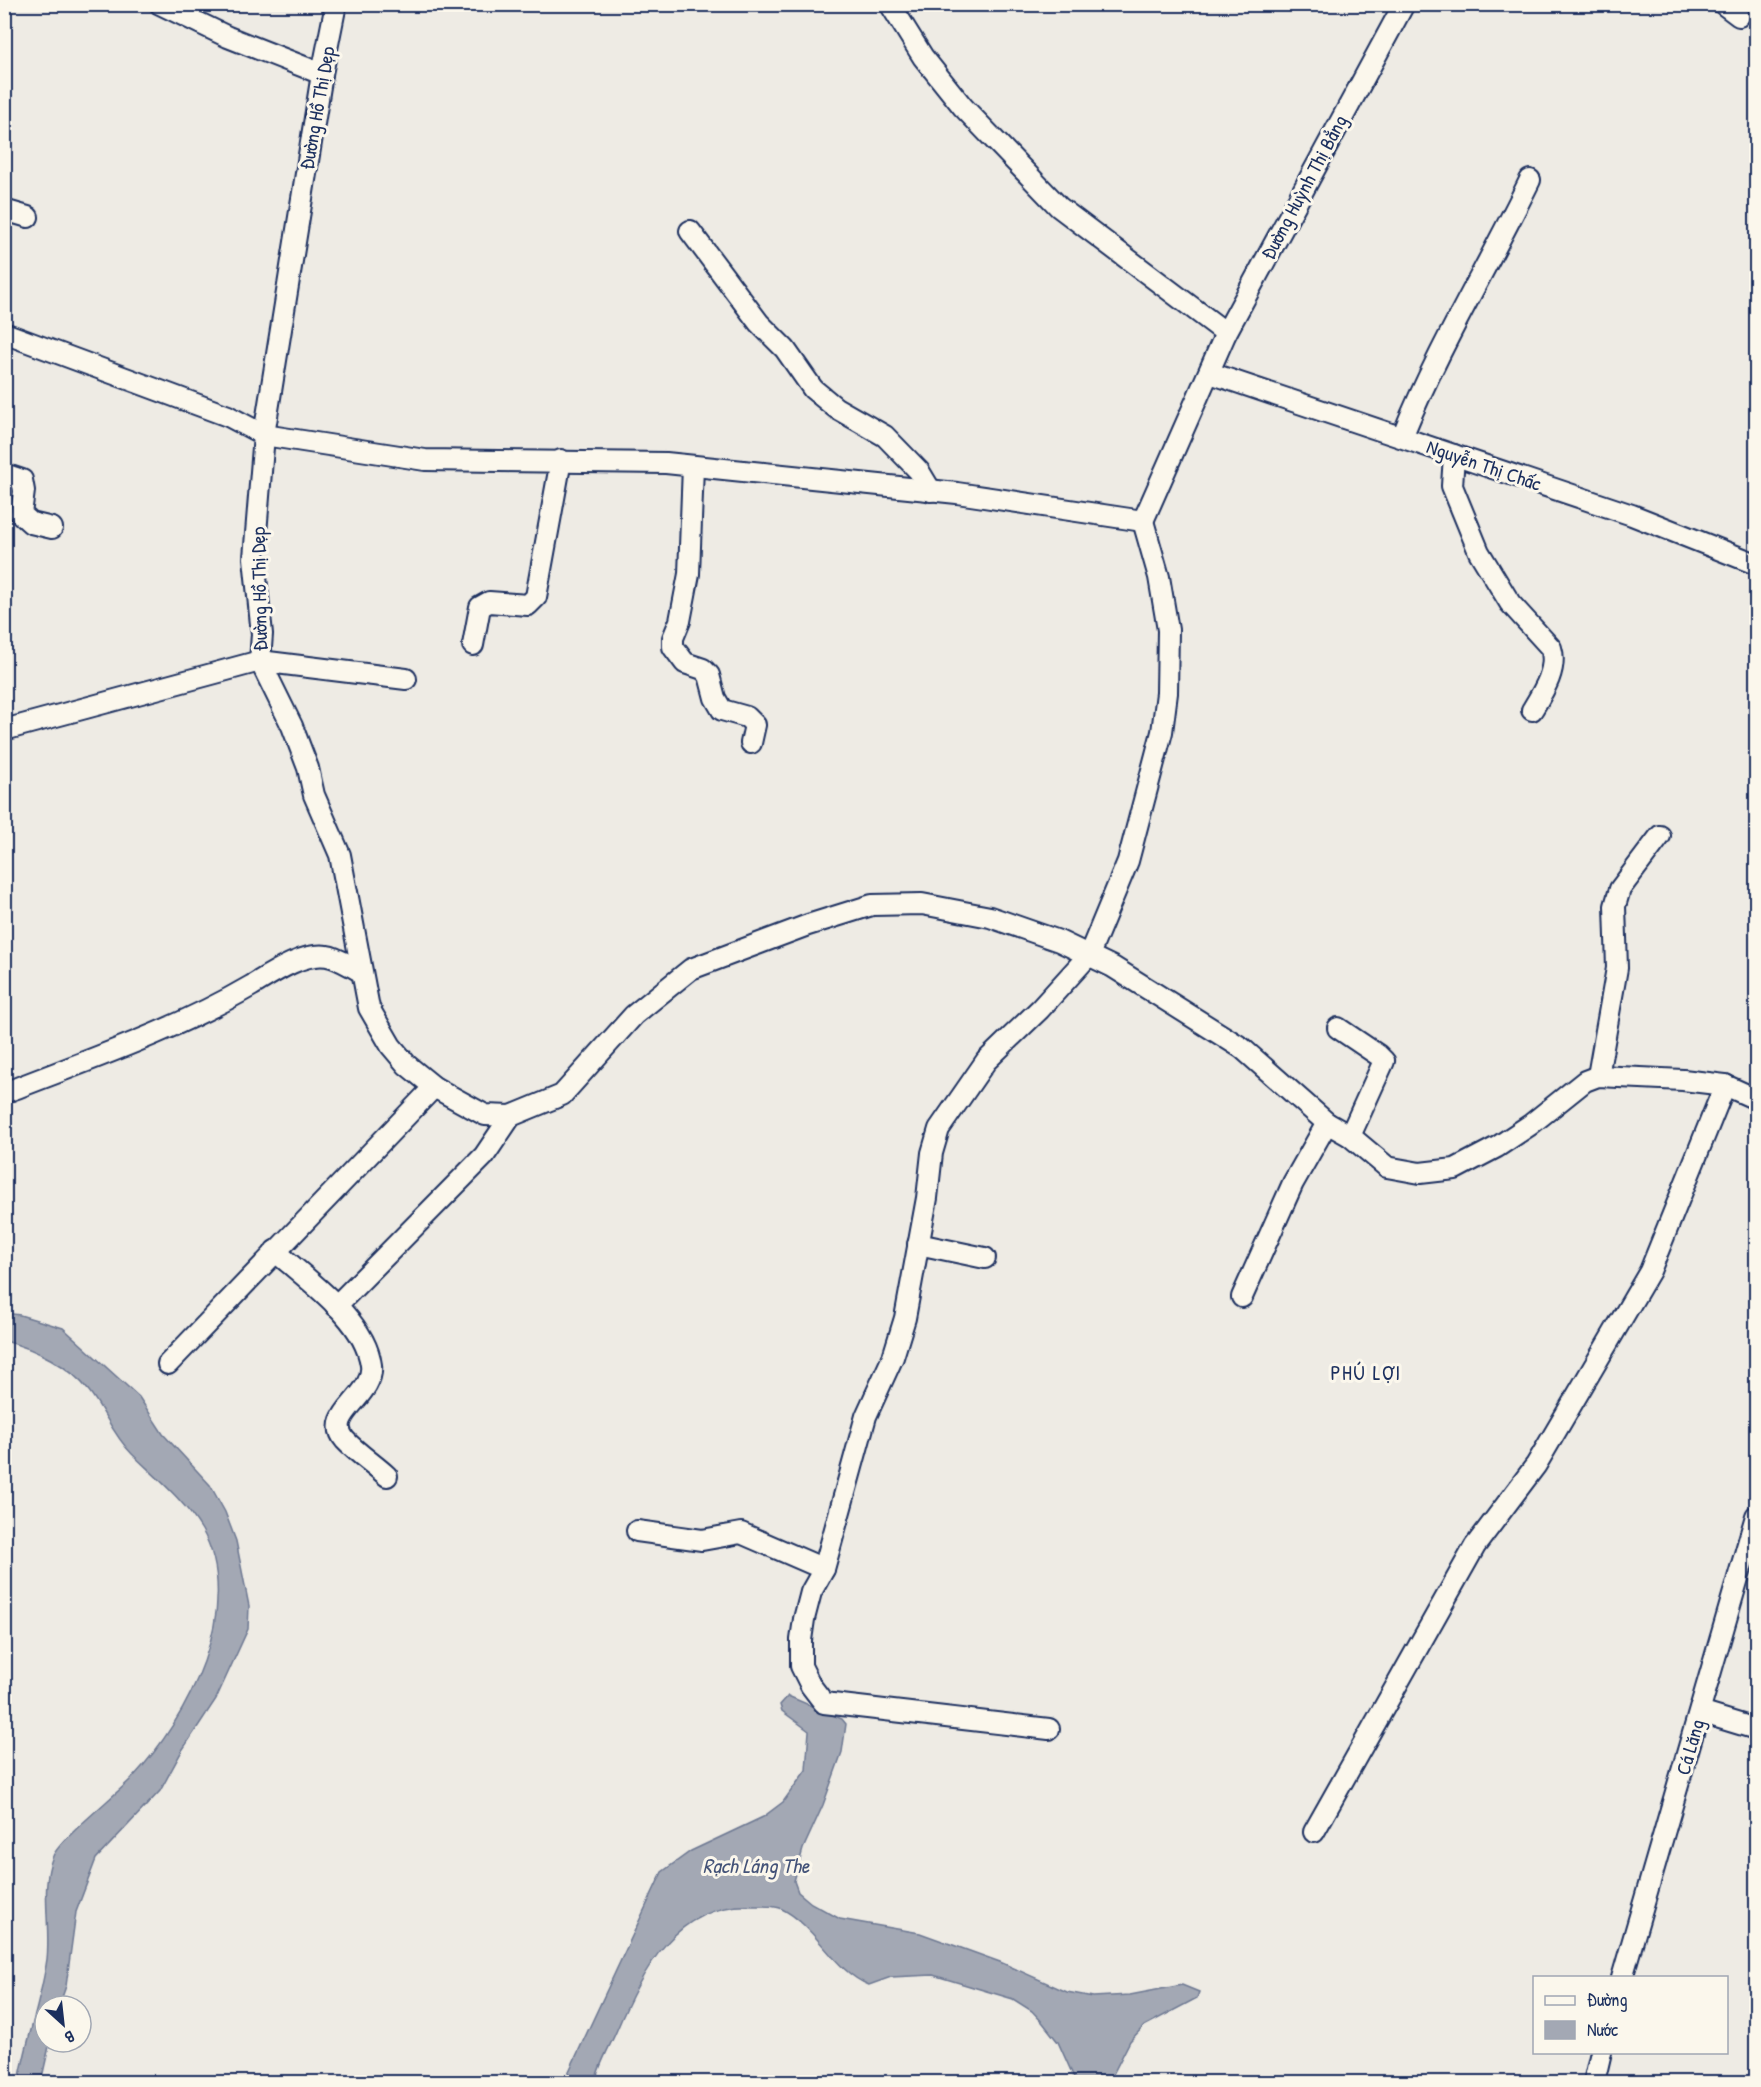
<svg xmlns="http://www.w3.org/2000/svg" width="1761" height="2087" viewBox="0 0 1761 2087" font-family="'Patrick Hand',sans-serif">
<rect width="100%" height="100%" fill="#eeebe4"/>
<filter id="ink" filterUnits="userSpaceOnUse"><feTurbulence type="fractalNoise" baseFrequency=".0167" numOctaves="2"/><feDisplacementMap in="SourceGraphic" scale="12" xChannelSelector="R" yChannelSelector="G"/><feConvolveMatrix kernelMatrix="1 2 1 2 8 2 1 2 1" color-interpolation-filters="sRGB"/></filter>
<g filter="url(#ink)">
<g fill="#a3a8b4" stroke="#6d7892" stroke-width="1.5">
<path d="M5,1313L20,1315L63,1328L139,1397L163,1434L210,1485L225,1512L236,1541L249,1606L248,1629L216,1699L183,1749L160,1791L96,1859L76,1912L66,1986L59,2006H45V2042H50L41,2082H19C26,2041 41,2001 47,1959C51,1925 40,1888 53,1856C59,1840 117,1794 133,1777C187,1720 246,1607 202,1530C185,1501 156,1477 132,1454C112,1434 105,1411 89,1391C69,1365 35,1349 5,1341Z"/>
<path d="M788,1696L842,1719L846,1724L842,1752L823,1805L803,1849L794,1881L798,1892L811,1903L840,1919L920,1933L1000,1962L1067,1992L1093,1997L1130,1995L1182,1985L1199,1992L1197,1998L1144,2026L1130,2041L1109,2082H1076L1058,2042L1043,2023L1032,2011L1013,1999L933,1975L891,1977L869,1985C832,1970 816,1925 780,1908C772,1905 761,1906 753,1906C676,1902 642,1971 616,2032C609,2048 599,2065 595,2082H564L662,1872L691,1851L763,1817L783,1802L806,1770L809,1731L782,1711L780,1705Z"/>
</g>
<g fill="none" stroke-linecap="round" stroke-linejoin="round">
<defs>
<g id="minor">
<path d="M160,4L228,37L322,74"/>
<path d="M336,4L322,74L264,435L254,558L262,634L260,661L292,726L308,768L314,795L340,855L369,1008L391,1046L407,1065L434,1087L485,1115L511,1116"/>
<path d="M890,4L923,57L963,107L1059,207L1226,333"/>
<path d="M1723,4L1739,16"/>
<path d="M4,210L28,217"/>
<path d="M690,231L759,323L785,349L813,389L836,408L885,436L919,471L931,491"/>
<path d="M4,333L228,416L264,435L425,460L666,463L957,493L1143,521L1226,333L1404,4"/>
<path d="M1210,373L1632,515L1756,564"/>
<path d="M1402,437C1438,348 1488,266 1530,180"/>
<path d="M1454,455L1452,486L1479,552L1510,603L1551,648C1558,669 1543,692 1532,710"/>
<path d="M693,466L689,574L680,621L673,638V647L685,663L703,669L709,675L715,698L722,710L747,717L755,725L751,743"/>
<path d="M4,474L22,480L24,491L21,514L31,523L52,528"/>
<path d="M473,645L480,607L489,602L528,605L536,597L561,460"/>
<path d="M4,730L260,661L406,679"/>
<path d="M1338,1028L1378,1055L1384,1061L1350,1136"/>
<path d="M1598,1076L1617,968L1615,906L1620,889L1660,836"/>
<path d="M9,1091C91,1059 176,1030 251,986C271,974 303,952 327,956C337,957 350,966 360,971"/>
<path d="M918,1244L985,1258"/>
<path d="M275,1251C307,1280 365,1319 371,1365C375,1397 323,1414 345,1440C357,1453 374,1464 387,1476"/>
<path d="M1242,1297L1293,1183L1327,1123"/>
<path d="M336,1306L484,1156L511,1116L562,1095L634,1015L691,969L808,925L872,905L922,904L990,917L1059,941L1113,967L1242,1048L1327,1123L1350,1136L1387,1167L1420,1173L1455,1169L1497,1147L1530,1125L1585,1081L1598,1076L1683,1080L1725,1085L1756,1099"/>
<path d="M168,1364L434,1087"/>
<path d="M637,1531L702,1540L741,1533L824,1569"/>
<path d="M1700,1712L1756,1729"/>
<path d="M1049,1729L824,1703L811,1686L801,1666V1640L804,1619L811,1592L824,1569L866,1416L893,1357L905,1318L927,1198L932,1153L939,1129L986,1061L1040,1009L1089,955L1128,861L1162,732L1167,693L1168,630L1159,577L1143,521"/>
<path d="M1314,1832L1475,1546L1536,1465L1650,1271L1725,1085"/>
<path d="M1622,1978L1756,1516"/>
<path d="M1594,2082L1601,2052"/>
</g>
</defs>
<use href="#minor" stroke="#1b2f5e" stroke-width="24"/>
<use href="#minor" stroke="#fbf7ec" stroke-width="20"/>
</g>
</g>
<g text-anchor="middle" stroke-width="6" stroke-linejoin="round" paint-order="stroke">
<g font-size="20" fill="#1b2f5e" stroke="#fbf7ec">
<text transform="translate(317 108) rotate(-80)" y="7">Đường Hồ Thị Dẹp</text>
<text transform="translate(1304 187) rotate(-62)" y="7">Đường Huỳnh Thị Bẳng</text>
<text transform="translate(1484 465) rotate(19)" y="7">Nguyễn Thị Chấc</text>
<text transform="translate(259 589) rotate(-91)" y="7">Đường Hồ Thị Dẹp</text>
<text transform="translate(1690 1747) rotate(-74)" y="7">Cá Lăng</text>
</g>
<g font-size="21" letter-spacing="1.5" fill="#1b2f5e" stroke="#fbf7ec">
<text x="1366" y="1380">PHÚ LỢI</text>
</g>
<g font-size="21" font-style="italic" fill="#445378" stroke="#fbf7ec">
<text x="756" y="1873">Rạch Láng The</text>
</g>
</g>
<rect width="1761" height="2087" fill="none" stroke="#fbf7ec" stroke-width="24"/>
<rect x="12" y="12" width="1737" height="2063" fill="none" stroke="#1b2f5e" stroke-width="2" filter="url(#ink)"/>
<rect x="1533" y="1976" width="195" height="78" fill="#fbf7ec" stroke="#a1a7b3" stroke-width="1.5"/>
<rect x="1545" y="1996" width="30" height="9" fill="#fbf7ec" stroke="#a1a7b3" stroke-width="1.5"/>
<text x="1587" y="2006" font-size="18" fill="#1b2f5e">Đường</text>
<rect x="1545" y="2021" width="30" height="18" fill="#a3a8b4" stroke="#a1a7b3" stroke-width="1.5"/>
<text x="1587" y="2036" font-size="18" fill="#1b2f5e">Nước</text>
<g transform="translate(63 2024) rotate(153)"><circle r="28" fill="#fbf7ec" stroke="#a1a7b3" stroke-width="1.5"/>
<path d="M0-4.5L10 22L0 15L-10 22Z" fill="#1b2f5e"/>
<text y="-9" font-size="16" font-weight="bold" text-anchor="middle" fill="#1b2f5e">B</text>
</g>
</svg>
